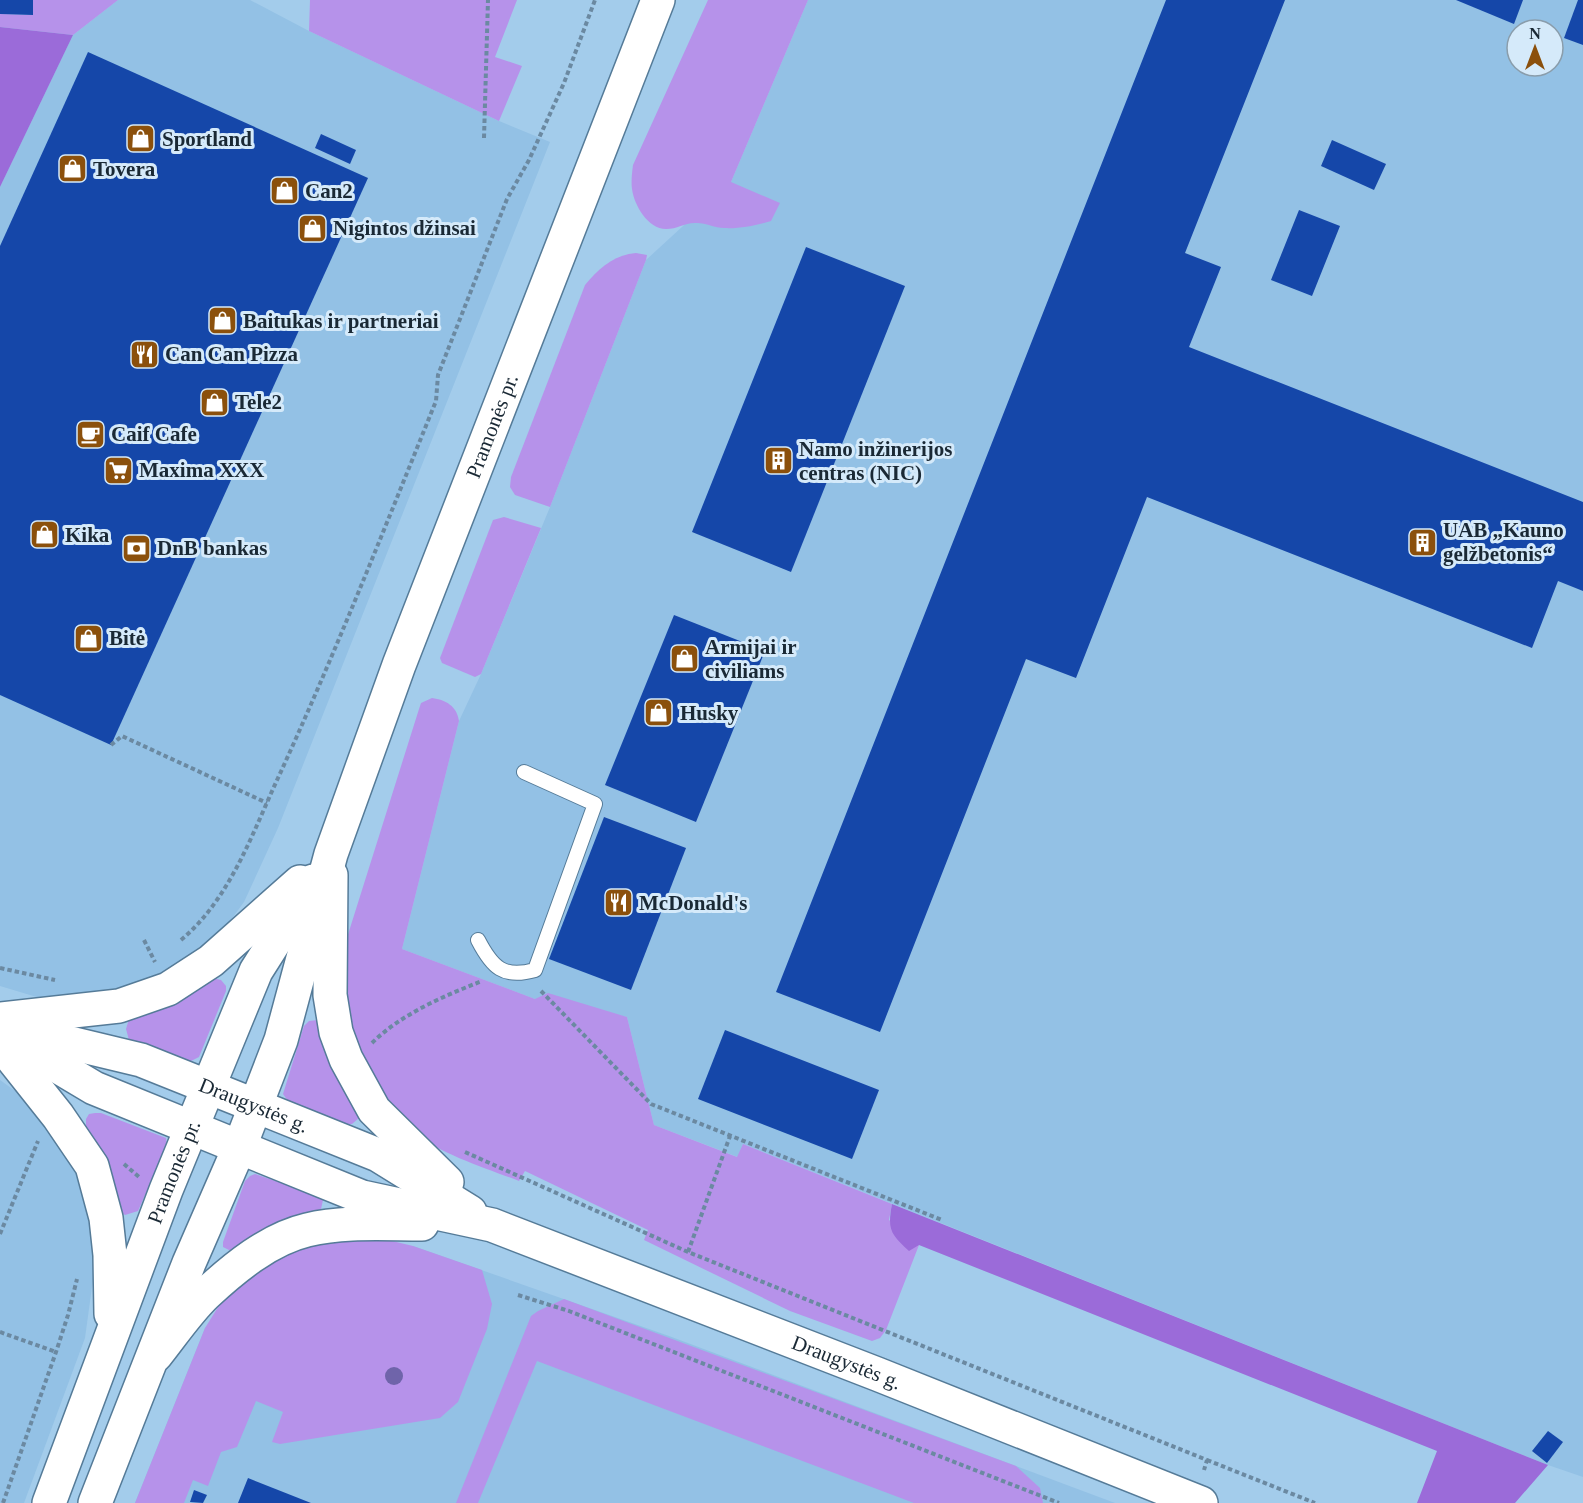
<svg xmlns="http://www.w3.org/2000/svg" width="1583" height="1503" viewBox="0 0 1583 1503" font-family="'Times New Roman',serif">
<rect width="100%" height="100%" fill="#a3cceb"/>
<g fill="#93c1e5" fill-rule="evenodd">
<path d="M118,0H250L309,31L499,121L550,142L278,828L244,902L213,944L195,958L141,985L76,998H40L0,986V187L73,35Z"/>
<path d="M808,0H1583V1477L1548,1465L743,1144L738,1157L654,1125L627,1017L535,999L402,949L459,721L481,674L550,507L646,260L731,182ZM1517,30H1553V66H1517Z"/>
<path d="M0,1080L36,1106L69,1153L89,1205L95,1265L85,1338L24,1503H0Z"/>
<path d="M413,1246L669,1336L1115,1503H135L205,1328Z"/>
</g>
<g fill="#b692ea">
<path d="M33,0H118L73,35L0,27V14L33,15Z"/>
<path d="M310,0H517L495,57L522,66L499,121L309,31Z"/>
<path d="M708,0H808L731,182L780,203L771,221C757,225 739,229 724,228C715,228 706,223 697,223C685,222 678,229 666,229C648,229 634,205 632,189C631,182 632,173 633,165Z"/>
<path d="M636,253L647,255L646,260L550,507L515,495L510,487L511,477L585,285C599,268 614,255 636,253Z"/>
<path d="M504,517L541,528L481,674L475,677L442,663L440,658L493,520Z"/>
<path d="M432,698C446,700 457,706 459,721L402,949L535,999L548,993L627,1017L654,1125L737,1157L743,1144L892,1204L889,1220L919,1245L886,1330L880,1338L872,1341L790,1311L644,1240L648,1230L525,1171L519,1181C488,1169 440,1154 415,1133C372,1096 349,1041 344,985C343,971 345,957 345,944L419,709L421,703Z"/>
<path d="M212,978L221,980L226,986V991L199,1057L191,1061H186L129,1040L126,1029L129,1019Z"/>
<path d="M318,1020L360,1111L359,1118L352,1124H345L288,1101L283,1094L304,1026L309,1021Z"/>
<path d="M95,1113H101L166,1138L167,1145L138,1211L125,1215L121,1212L86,1128V1119L89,1114Z"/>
<path d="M255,1174L320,1196L323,1200L321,1209L231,1251L223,1247V1242L245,1181L250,1176Z"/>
<path d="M342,1238L388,1240L413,1246L482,1270L492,1304L487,1329L458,1402L440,1418L280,1444L272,1442L283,1412L256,1401L237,1447L221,1452L208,1486L193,1480L184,1503H135L205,1328L230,1288L302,1244Z"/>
<path d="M564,1299L1016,1466L1040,1488L1043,1503H914L537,1361L478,1503H456L531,1316L538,1311Z"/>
</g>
<g fill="#9b6bd9">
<path d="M0,27L73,35L0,187Z"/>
<path d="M892,1204L1548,1465L1515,1503H1417L1437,1451L919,1245L909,1251C891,1234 887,1230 892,1204Z"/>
</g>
<g fill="#1547a9">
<path d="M0,0H33V15L0,14Z"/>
<path d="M1166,0H1285L1185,253L1221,267L1189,347L1583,502V591L1558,581L1532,648L1147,497L1076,678L1026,659L880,1032L776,992Z"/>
<path d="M1456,0H1523L1514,24Z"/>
<path d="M1578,0H1583V45L1564,38Z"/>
<path d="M88,52L368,178L111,745L0,695V246Z"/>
<path d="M321,134L356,150L350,164L315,148Z"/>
<path d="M1332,140L1386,164L1374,190L1321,166Z"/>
<path d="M1299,210L1340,226L1312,296L1271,280Z"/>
<path d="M806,247L905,286L791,572L692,532Z"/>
<path d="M674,615L765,651L696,822L605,785Z"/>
<path d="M604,817L686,848L631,990L549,959Z"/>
<path d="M725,1030L879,1090L852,1159L698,1099Z"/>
<path d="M1548,1431L1563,1442L1547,1463L1532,1451Z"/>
<path d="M248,1478L311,1503H238Z"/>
<path d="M194,1490L207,1495L203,1503L190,1502Z"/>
</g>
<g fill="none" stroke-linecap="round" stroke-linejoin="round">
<defs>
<path id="lane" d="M478,940C492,967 503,979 535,970L595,804L524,772"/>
<g id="secondary">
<path d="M331,875L330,995L336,1032L346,1059L374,1110L447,1182"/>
<path id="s1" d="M16,1030L141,1060L256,1106L378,1155L470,1212"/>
<path id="s2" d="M0,1032L94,1088L362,1197L492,1225L877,1374L1201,1503"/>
<path d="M156,1355C172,1335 188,1311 206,1294C234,1268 269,1239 307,1230C344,1221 383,1224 422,1224"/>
</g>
<g id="primary">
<path d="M0,1019L119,1006L168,989L211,961L300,882"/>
<path d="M0,1043L58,1116L92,1166L106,1218L110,1255L111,1314"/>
<path id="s3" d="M49,1503L166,1190L256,971L313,881"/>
<path id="s4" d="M95,1503L189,1263L240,1146L281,1040L331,854L399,665L658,0"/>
</g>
</defs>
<use href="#lane" stroke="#557b98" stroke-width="16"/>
<use href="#secondary" stroke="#557b98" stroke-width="36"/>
<use href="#primary" stroke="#557b98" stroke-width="36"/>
<g stroke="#6b89a1" stroke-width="4" stroke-dasharray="4.5 3" stroke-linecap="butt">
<path d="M484,138L488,0"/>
<path d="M111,745L122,736L267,803"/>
<path d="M144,940L155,962"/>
<path d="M181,940C230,899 252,834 278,778C335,654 385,527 436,401L438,375L507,199L529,160L564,83L595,0"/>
<path d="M0,968L55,980"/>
<path d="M541,991L651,1104L942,1220"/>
<path d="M372,1043C401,1014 444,996 482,981"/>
<path d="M465,1152L688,1252L1207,1460L1204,1470"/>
<path d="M124,1164L139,1177"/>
<path d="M0,1234L38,1141"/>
<path d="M688,1252L730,1136"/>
<path d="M518,1295L569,1311L1059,1503"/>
<path d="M0,1332L56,1352"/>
<path d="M1207,1460L1315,1503"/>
<path d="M3,1503L56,1352L68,1315L77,1279"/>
</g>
<use href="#lane" stroke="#fff" stroke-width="14"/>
<use href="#secondary" stroke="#fff" stroke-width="33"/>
<use href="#primary" stroke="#fff" stroke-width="33"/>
</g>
<circle fill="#6f64aa" cx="394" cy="1376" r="9"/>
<defs>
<symbol id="shop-square" viewBox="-11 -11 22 22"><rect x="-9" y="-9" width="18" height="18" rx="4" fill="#8b500c" stroke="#d5eafa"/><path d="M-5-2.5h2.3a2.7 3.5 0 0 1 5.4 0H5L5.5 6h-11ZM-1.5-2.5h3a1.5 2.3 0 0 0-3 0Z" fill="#fff"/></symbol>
<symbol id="restaurant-square" viewBox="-11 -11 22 22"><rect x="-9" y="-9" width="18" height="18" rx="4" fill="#8b500c" stroke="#d5eafa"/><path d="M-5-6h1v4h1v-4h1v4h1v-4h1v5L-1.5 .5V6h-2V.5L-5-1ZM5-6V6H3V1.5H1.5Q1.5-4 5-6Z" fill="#fff"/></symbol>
<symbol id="cafe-square" viewBox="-11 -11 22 22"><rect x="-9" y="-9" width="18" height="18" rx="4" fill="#8b500c" stroke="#d5eafa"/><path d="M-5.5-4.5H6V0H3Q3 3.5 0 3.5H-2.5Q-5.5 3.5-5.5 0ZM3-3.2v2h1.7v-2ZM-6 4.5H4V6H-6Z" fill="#fff"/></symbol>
<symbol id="building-square" viewBox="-11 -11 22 22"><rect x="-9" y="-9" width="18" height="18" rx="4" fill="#8b500c" stroke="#d5eafa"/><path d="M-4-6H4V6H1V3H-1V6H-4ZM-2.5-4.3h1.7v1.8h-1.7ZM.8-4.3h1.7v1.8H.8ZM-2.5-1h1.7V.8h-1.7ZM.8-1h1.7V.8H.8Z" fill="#fff"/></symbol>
<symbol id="supermarket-square" viewBox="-11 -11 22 22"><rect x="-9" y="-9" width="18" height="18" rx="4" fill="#8b500c" stroke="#d5eafa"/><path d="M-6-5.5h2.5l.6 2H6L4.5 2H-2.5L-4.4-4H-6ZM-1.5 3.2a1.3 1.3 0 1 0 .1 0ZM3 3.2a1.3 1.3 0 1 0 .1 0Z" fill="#fff"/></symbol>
<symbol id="bank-square" viewBox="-11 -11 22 22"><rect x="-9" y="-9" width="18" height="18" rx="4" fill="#8b500c" stroke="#d5eafa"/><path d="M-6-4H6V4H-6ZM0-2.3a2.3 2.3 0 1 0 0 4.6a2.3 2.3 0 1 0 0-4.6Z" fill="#fff"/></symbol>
</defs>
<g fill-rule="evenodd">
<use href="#shop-square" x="124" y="122" width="33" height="33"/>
<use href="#shop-square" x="56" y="152" width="33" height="33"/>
<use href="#shop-square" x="268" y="174" width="33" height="33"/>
<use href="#shop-square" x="296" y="212" width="33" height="33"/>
<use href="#shop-square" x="206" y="304" width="33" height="33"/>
<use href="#restaurant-square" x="128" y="338" width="33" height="33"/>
<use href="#shop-square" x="198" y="386" width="33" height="33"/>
<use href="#cafe-square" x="74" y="418" width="33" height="33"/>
<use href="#building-square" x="762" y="444" width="33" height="33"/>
<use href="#supermarket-square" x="102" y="454" width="33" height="33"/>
<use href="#shop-square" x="28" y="518" width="33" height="33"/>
<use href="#building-square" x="1406" y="526" width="33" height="33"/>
<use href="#bank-square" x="120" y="532" width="33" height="33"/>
<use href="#shop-square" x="72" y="622" width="33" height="33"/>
<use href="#shop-square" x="668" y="642" width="33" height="33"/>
<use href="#shop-square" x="642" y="696" width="33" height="33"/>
<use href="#restaurant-square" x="602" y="886" width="33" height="33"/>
</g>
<g text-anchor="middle" stroke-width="6" stroke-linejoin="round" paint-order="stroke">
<g font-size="21" font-weight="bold" fill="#1a2935" stroke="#d5eafa" text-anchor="start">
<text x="162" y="146">Sportland</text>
<text x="93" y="176">Tovera</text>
<text x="305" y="198">Can2</text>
<text x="333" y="235">Nigintos džinsai</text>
<text x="243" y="328">Baitukas ir partneriai</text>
<text x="165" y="361">Can Can Pizza</text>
<text x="235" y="409">Tele2</text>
<text x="111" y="441">Caif Cafe</text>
<text x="799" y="456">Namo inžinerijos<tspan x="799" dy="24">centras (NIC)</tspan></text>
<text x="139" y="477">Maxima XXX</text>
<text x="1443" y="537">UAB „Kauno<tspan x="1443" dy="24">gelžbetonis“</tspan></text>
<text x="65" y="542">Kika</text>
<text x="157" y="555">DnB bankas</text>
<text x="109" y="645">Bitė</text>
<text x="705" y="654">Armijai ir<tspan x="705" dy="24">civiliams</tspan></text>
<text x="680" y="720">Husky</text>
<text x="639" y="910">McDonald's</text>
</g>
<g font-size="21" fill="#1a2935" stroke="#d5eafa">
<text dy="7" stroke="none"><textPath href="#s4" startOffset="1149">Pramonės pr.</textPath></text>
<text dy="7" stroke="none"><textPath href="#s1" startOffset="250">Draugystės g.</textPath></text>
<text dy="7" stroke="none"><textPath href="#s3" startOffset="354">Pramonės pr.</textPath></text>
<text dy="7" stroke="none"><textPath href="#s2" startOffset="912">Draugystės g.</textPath></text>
</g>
</g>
<g transform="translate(1535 48)"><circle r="28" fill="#d5eafa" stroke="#8a9dab" stroke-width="1.5"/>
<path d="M0-4.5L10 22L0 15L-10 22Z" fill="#8b500c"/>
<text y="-9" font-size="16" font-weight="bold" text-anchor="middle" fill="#1a2935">N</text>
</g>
</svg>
